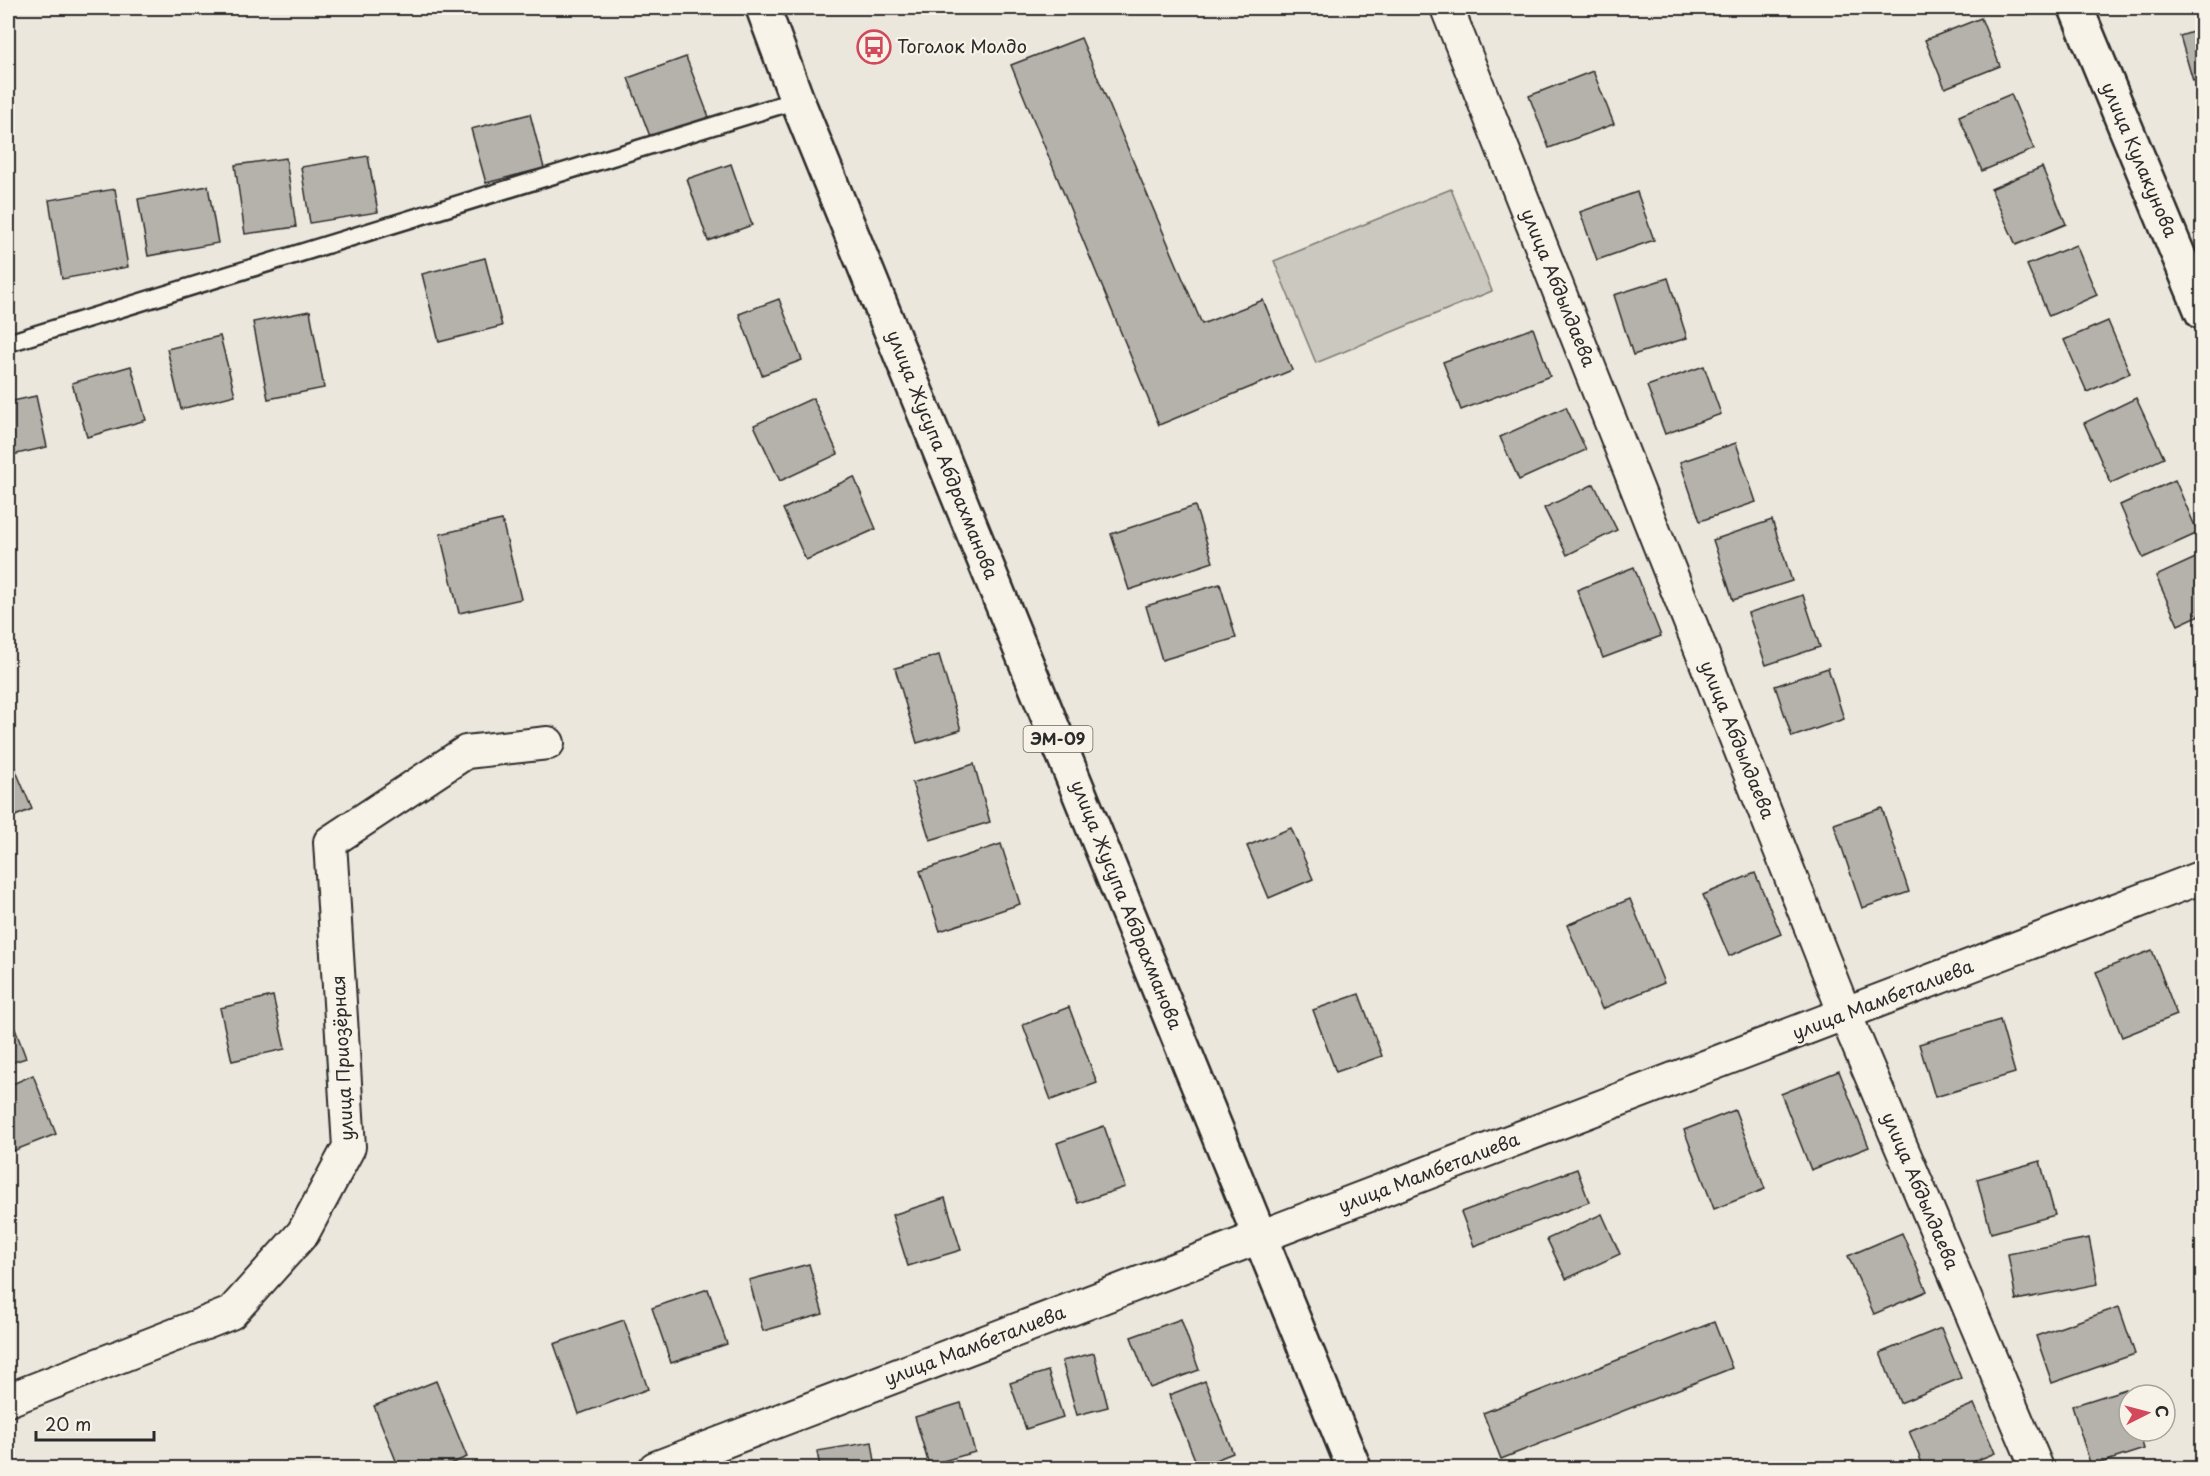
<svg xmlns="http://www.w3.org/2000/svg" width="2210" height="1476" viewBox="0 0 2210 1476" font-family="'Playpen Sans',sans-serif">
<rect width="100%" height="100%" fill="#ebe7dd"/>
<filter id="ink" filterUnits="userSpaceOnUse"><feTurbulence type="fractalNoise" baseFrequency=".0167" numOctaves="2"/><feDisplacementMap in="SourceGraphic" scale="12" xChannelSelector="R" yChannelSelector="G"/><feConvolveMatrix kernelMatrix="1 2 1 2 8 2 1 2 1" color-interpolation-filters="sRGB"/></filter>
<g filter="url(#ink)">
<path fill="#cbc8bf" stroke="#7b7a75" stroke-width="1.5" d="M1451,189L1492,291L1316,363L1274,261Z"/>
<g fill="#b5b2ab" stroke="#2b2b2b" stroke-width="1.5">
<path d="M1981,18L2000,66L1945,88L1925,40Z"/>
<path d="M2202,29V78L2193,81L2180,36Z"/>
<path d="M1081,38L1202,324L1263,300L1292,370L1159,425L1011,65Z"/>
<path d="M686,57L709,117L651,139L628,78Z"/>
<path d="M1593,71L1614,124L1549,148L1529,96Z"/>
<path d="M2011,94L2034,149L1982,171L1959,116Z"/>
<path d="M530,114L544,168L486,183L471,129Z"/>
<path d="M368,156L378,212L310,223L301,167Z"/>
<path d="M286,158L296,227L245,234L235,165Z"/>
<path d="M731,164L752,225L708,241L687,179Z"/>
<path d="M2042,167L2066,224L2016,245L1991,189Z"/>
<path d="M208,186L218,243L148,256L138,199Z"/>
<path d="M115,189L128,267L62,279L49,200Z"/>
<path d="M1637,192L1654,240L1597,260L1580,212Z"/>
<path d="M2076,245L2097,295L2049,316L2027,265Z"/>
<path d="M485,258L502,326L439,342L422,274Z"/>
<path d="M1668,278L1687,338L1633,355L1614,295Z"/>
<path d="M779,299L802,360L762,375L739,314Z"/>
<path d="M310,311L324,388L268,399L253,322Z"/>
<path d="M2108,321L2130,373L2087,392L2064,340Z"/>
<path d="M1533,328L1550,376L1461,410L1443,362Z"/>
<path d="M220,336L235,395L181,409L167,349Z"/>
<path d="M131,366L146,420L87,437L72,383Z"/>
<path d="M1704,366L1721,414L1665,434L1647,386Z"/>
<path d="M36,396L47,447L8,456V402Z"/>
<path d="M813,398L838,454L780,481L754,425Z"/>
<path d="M2136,398L2164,458L2111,483L2084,423Z"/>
<path d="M1566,407L1586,450L1519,480L1500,437Z"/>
<path d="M1736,443L1756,502L1700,521L1680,462Z"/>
<path d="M854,477L876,529L806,560L783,509Z"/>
<path d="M2175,480L2198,533L2143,558L2120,505Z"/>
<path d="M1594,484L1617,530L1567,555L1544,508Z"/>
<path d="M1195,506L1213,562L1129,590L1111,534Z"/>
<path d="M502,520L521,599L459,613L440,534Z"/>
<path d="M1772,520L1792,581L1733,600L1713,540Z"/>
<path d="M2202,555V614L2178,625L2156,576Z"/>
<path d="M1634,567L1661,636L1603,658L1577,590Z"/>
<path d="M1220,584L1236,638L1162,660L1146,606Z"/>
<path d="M1803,595L1820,647L1766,665L1748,613Z"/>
<path d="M939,655L961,730L917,743L895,668Z"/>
<path d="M1828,668L1844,719L1792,737L1775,686Z"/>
<path d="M11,759L32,809L8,819V760Z"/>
<path d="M974,764L990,822L930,840L912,783Z"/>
<path d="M1882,808L1909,892L1862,908L1834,824Z"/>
<path d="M1291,828L1313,879L1269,898L1247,846Z"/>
<path d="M1001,844L1020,904L940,931L920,871Z"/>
<path d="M1755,873L1781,934L1729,956L1703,895Z"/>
<path d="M1630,899L1664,983L1602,1009L1567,925Z"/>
<path d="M2152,950L2177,1015L2122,1037L2096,972Z"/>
<path d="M1359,994L1382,1056L1336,1072L1313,1010Z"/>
<path d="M273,996L285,1049L232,1061L220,1008Z"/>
<path d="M1069,1007L1097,1083L1051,1100L1023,1025Z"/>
<path d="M8,1010L26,1058L8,1064Z"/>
<path d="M2000,1020L2015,1073L1935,1097L1919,1044Z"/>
<path d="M1839,1071L1869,1147L1811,1170L1781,1094Z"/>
<path d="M33,1075L56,1134L8,1153V1086Z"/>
<path d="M1735,1110L1765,1189L1714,1209L1684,1130Z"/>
<path d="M1104,1126L1125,1187L1078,1203L1057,1143Z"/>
<path d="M2040,1161L2055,1215L1991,1233L1977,1179Z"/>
<path d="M1577,1169L1589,1202L1474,1246L1461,1212Z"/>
<path d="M945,1198L961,1250L908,1266L892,1215Z"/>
<path d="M1602,1214L1620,1254L1566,1279L1547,1239Z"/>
<path d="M1902,1233L1927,1291L1874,1314L1848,1256Z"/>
<path d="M2089,1238L2098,1284L2016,1300L2008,1254Z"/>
<path d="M809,1264L823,1314L763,1331L749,1280Z"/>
<path d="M708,1289L727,1344L671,1363L652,1308Z"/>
<path d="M2119,1307L2135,1354L2052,1383L2036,1336Z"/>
<path d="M1181,1319L1199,1370L1150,1388L1131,1337Z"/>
<path d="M624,1320L648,1389L579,1414L554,1344Z"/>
<path d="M1714,1322L1732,1368L1501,1459L1483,1413Z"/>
<path d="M1941,1328L1961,1378L1900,1403L1880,1353Z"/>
<path d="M1094,1353L1108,1407L1077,1415L1062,1361Z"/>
<path d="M1048,1371L1063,1417L1026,1429L1010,1383Z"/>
<path d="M436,1381L467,1457L440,1468H399L374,1406Z"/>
<path d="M1205,1381L1233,1453L1198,1467L1169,1395Z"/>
<path d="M2126,1389L2129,1400V1431H2139L2144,1449L2091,1466L2072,1406Z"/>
<path d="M961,1403L975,1452L929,1465L915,1417Z"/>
<path d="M1974,1404L1995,1453L1958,1468H1924L1909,1431Z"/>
<path d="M872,1442L876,1468H820L817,1451Z"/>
<path d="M1234,1463L1236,1468H1218Z"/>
</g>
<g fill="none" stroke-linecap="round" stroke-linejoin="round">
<defs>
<path id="lane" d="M8,343L797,100"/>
<g id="street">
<path d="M1447,8L1845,1014L2037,1468"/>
<path d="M8,1400L231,1313L303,1233L349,1147L330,842L466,752L548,743"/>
<path d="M655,1468L2202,877"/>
</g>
<path id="secondary" d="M2076,8L2202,312"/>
<path id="highway" d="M763,8L797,100L1354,1468"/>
</defs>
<use href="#lane" stroke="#2b2b2b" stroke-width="21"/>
<use href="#street" stroke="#2b2b2b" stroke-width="36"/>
<use href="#secondary" stroke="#2b2b2b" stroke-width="38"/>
<use href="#highway" stroke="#2b2b2b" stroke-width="38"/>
<use href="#lane" stroke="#f7f3e8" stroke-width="16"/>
<use href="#street" stroke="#f7f3e8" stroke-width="32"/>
<use href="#secondary" stroke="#f7f3e8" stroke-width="33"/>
<use href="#highway" stroke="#f7f3e8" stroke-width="33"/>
</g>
</g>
<defs>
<symbol id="bus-ring" viewBox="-11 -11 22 22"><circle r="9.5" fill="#f7f3e8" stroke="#d1495b" stroke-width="1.5"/><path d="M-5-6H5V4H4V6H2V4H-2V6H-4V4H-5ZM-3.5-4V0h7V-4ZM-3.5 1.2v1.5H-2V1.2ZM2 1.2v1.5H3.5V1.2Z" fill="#d1495b"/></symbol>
</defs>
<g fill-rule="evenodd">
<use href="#bus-ring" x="855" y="28" width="38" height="38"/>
</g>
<g text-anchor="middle" stroke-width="4.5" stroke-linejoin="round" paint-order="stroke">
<rect fill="#f7f3e8" stroke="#686764" stroke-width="1.5" x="1023.5" y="726" width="69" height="26" rx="4.5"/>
<g font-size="16" font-weight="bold" fill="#2b2b2b">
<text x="1058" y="745">ЭМ-09</text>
</g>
<g font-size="18" fill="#2b2b2b" stroke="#f7f3e8" text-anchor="start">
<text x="897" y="53">Тоголок Молдо</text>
</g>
<g font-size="18" fill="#2b2b2b" stroke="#f7f3e8">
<text transform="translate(2139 160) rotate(67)" y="6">улица Кулакунова</text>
<text transform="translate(1558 288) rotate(68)" y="6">улица Абдылдаева</text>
<text transform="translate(942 455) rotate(68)" y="6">улица Жусупа Абдрахманова</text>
<text transform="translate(1737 740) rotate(68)" y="6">улица Абдылдаева</text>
<text transform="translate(1126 905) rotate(68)" y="6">улица Жусупа Абдрахманова</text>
<text transform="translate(1883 1000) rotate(-21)" y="6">улица Мамбеталиева</text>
<text transform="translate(343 1058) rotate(-93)" y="6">улица Приозёрная</text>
<text transform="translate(1429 1173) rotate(-21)" y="6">улица Мамбеталиева</text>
<text transform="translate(1920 1191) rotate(67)" y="6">улица Абдылдаева</text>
<text transform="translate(975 1346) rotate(-21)" y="6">улица Мамбеталиева</text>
</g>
</g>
<rect width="2210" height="1476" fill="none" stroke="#f7f3e8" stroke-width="30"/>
<rect x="15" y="15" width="2180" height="1446" fill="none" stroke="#2b2b2b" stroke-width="2" filter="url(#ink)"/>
<g transform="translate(2147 1413) rotate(84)"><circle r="28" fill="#f7f3e8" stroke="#a5a39c" stroke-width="1.5"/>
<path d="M0-4.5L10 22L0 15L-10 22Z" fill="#d1495b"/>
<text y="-9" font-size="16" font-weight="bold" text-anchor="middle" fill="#2b2b2b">С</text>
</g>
<path d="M36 1431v9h118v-9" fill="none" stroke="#2b2b2b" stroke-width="3"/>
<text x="45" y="1431" font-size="18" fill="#2b2b2b" stroke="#f7f3e8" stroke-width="4.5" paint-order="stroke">20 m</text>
</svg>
